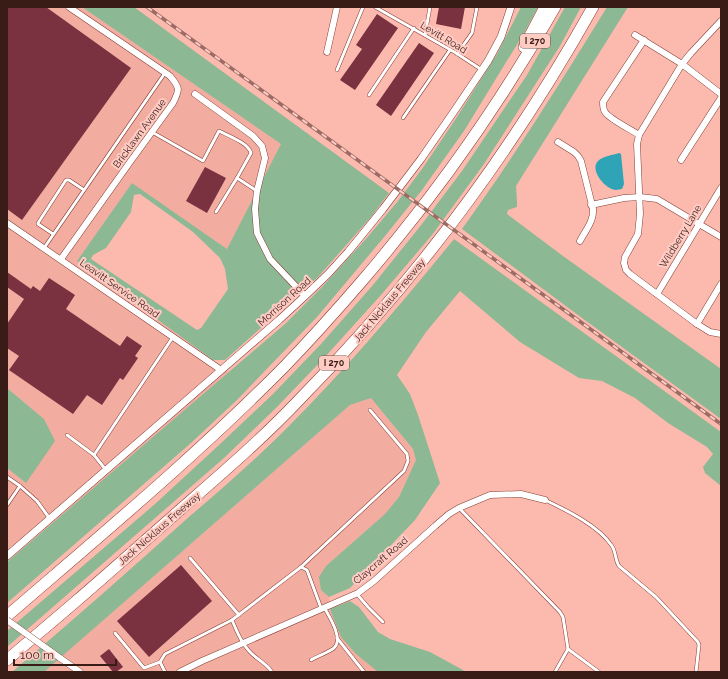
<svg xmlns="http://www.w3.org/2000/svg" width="728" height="679" viewBox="0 0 728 679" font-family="Raleway,sans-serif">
<rect width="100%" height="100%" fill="#fcbaaf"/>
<g fill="#f2aca0">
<path d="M7,7H82L281,144L227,249L132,183L77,261L229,372L7,562V468L26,483L44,419L7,388Z"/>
<path d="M371,398L413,449L416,460L399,497L385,514L326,566L321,590L329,597L330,609L356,654L378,672H44L350,405Z"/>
</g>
<g fill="#8db894" fill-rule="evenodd">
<path d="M82,7H134L389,193L371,217L318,277L225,360H213L77,261L132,183L227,249L281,144ZM140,194L193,232L220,258L225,269L228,289L201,328L197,330L91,259L93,255L106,248L131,212L134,195Z"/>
<path d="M521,7H538L524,33L464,131L422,190L385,236L317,317L237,400L191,443L7,603V562L285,324L324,285L365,240L398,201L422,169L455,120L497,54Z"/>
<path d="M565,7H581L560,46L484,164L432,235L381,295L325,357L277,407L224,458L7,647V631L155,504L219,445L273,394L321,344L373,285L422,224L462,171L527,75Z"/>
<path d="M607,7H628L516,186L517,202V207L508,210L507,214L563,256L721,369V419L582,318L462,229C514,157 561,82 607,7Z"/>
<path d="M454,239L721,432V486L705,473L703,467L713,454L707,447L668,423L635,398L602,381L579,378L520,342L460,291L426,332L397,375L410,394L418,415L440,483L415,520L350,588L329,597L321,590L319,577L326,566L385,514L399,497L416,460L413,449L371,398L350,405L44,672H12C72,621 131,569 190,516C223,488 256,459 287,428C347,368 401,304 454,239Z"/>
<path d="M7,388L44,419L55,441L26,483L7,468Z"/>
<path d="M350,601L359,607L378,632L390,639L430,652L463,670L465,672H378L356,654L341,637L330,609Z"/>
</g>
<path fill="#2ea4b6" d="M619,153L621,154L624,184L622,189C620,189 618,190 616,190C606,190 589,170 598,161C603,156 613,155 619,153Z"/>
<g fill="#7a3140">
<path d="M7,7H46L131,68L22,220L7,209Z"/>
<path d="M439,7H465L461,29L436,24Z"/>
<path d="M377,14L398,28L355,90L340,80L362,49L356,45Z"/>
<path d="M419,43L434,53L391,116L376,105Z"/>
<path d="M205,167L226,178L207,213L186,201Z"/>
<path d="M7,272L31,289L33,286L40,291L49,278L75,295L66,309L120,346L127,336L142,346L135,356L138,358L123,380L120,378L102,405L87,395L73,414L9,370L19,356L7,348V324L24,299L7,287Z"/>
<path d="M181,565L212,601L149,657L117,621Z"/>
<path d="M109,649L123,667L116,672H113L100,656Z"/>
</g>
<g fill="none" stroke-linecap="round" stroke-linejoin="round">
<defs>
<g id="service">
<path d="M375,7L456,53L482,70"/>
<path d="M425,35L430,7"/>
<path d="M457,54L472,33L477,7"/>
<path d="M337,70L363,7"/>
<path d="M369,95L414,28"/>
<path d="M403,118L450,50"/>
<path d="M152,132L203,161L219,131C229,136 248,143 251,153L237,178"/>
<path d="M216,212L237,178L257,191"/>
<path d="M53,234L38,224V223L66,180H69L84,190"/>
<path d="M44,248L165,73"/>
<path d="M67,435L94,455L106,470"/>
<path d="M94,455L173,337"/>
<path d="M7,477L20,486L37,501L50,519"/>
<path d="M545,500C566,510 599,526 612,546C616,552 615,560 619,566L656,597L698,642L699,645L696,672"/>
<path d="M7,505L20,486"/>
<path d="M459,508L560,612L563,617L568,649L555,672"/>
<path d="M190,558L239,615"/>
<path d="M301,567L404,471L408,461L407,454L370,410"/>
<path d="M356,593L368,607L383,622"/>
<path d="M232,620L301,567L307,570L321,608"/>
<path d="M115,633L144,668L160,662"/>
<path d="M337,638L364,672"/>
<path d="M568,649L599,672"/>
<path d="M311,660C316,657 331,651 334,648C344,639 329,616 324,607"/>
<path d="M165,672L160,662L165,654L232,620C237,632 242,644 251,653C258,660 267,664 272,672"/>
</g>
<g id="minor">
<path d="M721,21L691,53L682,64L639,135L637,144L640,214L638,234L625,257L624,263L626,270L630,274L697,324L710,332L721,334"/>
<path d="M635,35L682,64L721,94"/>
<path d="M327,52L337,7"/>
<path d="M195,94L253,136L262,146L265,158L257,191L255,209L257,233L270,259L305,296"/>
<path d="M639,135C632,130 609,119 605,112C603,109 603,106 603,102L644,40"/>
<path d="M558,142L574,152L578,156L581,161L593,209C594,221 585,231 580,241"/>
<path d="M681,160L721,98"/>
<path d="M591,205L624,198L640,197L657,199L721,237"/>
<path d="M7,223L221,370"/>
<path d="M61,259L130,162L173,103C180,89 180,88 170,76L69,7"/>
<path d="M657,294L721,188"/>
<path d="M697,324L721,284"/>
<path d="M60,658L80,672"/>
<path d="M180,672L202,661L358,593L374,581L435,526L449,514L459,508L490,495L521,494L545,500"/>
</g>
<path id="tertiary" d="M7,556L279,320L305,296L328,274L348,252L383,209L421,159L455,110L488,61L501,37L511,7"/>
<g id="motorway">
<path d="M524,47L545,7"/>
<path d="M7,616C101,535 197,455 284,367C311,339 337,310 362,281C435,196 500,104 555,7"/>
<path d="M7,660C29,641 52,622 74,603C110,572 146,540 181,509C221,474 262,439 299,400C414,283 513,150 593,7"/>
</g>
</defs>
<use href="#service" stroke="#843e34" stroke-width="4"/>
<use href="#minor" stroke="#843e34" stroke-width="7"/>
<use href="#tertiary" stroke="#843e34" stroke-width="8"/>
<use href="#motorway" stroke="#843e34" stroke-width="12"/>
<use href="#service" stroke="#fff" stroke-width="3"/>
<use href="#minor" stroke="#fff" stroke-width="6"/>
<use href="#tertiary" stroke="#fff" stroke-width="7"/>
<use href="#motorway" stroke="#fff" stroke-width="11"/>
<defs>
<path id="rail" d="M147,7L721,424"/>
</defs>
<use href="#rail" stroke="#9c6c64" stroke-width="3.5"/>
<use href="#rail" stroke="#ffccc4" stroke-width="2" stroke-dasharray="6" stroke-linecap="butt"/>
<defs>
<path id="minor-bridge" d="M7,620L60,658"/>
</defs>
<use href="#minor-bridge" stroke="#843e34" stroke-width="7" stroke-linecap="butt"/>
<use href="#minor-bridge" stroke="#fff" stroke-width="6"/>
</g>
<g text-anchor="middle" stroke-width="4" stroke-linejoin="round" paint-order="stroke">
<g fill="#ffccc4" stroke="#75514b" stroke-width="1">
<rect x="520" y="34" width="30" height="14" rx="3"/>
<rect x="319" y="356" width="30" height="14" rx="3"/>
</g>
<g font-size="9" font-weight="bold" fill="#3a1c17">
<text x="535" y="44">I 270</text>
<text x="334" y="366">I 270</text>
</g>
<g font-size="10" fill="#3a1c17" stroke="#ffccc4">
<text transform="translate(444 37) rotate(31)" y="4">Levitt Road</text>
<text transform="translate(139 133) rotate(-54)" y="4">Bricklawn Avenue</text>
<text transform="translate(680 236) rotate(-59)" y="4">Wildberry Lane</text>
<text transform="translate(120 288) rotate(35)" y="4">Leavitt Service Road</text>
<text transform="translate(389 300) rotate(-50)" y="4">Jack Nicklaus Freeway</text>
<text transform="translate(284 301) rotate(-42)" y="4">Morrison Road</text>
<text transform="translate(159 528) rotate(-41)" y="4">Jack Nicklaus Freeway</text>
<text transform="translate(380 560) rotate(-40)" y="4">Claycraft Road</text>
</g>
</g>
<rect width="728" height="679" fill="none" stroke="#3a1c17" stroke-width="16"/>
<path d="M14 659v6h102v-6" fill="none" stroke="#3a1c17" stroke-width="2"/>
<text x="20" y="659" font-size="12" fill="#3a1c17" stroke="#ffccc4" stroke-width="3" paint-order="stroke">100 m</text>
</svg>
